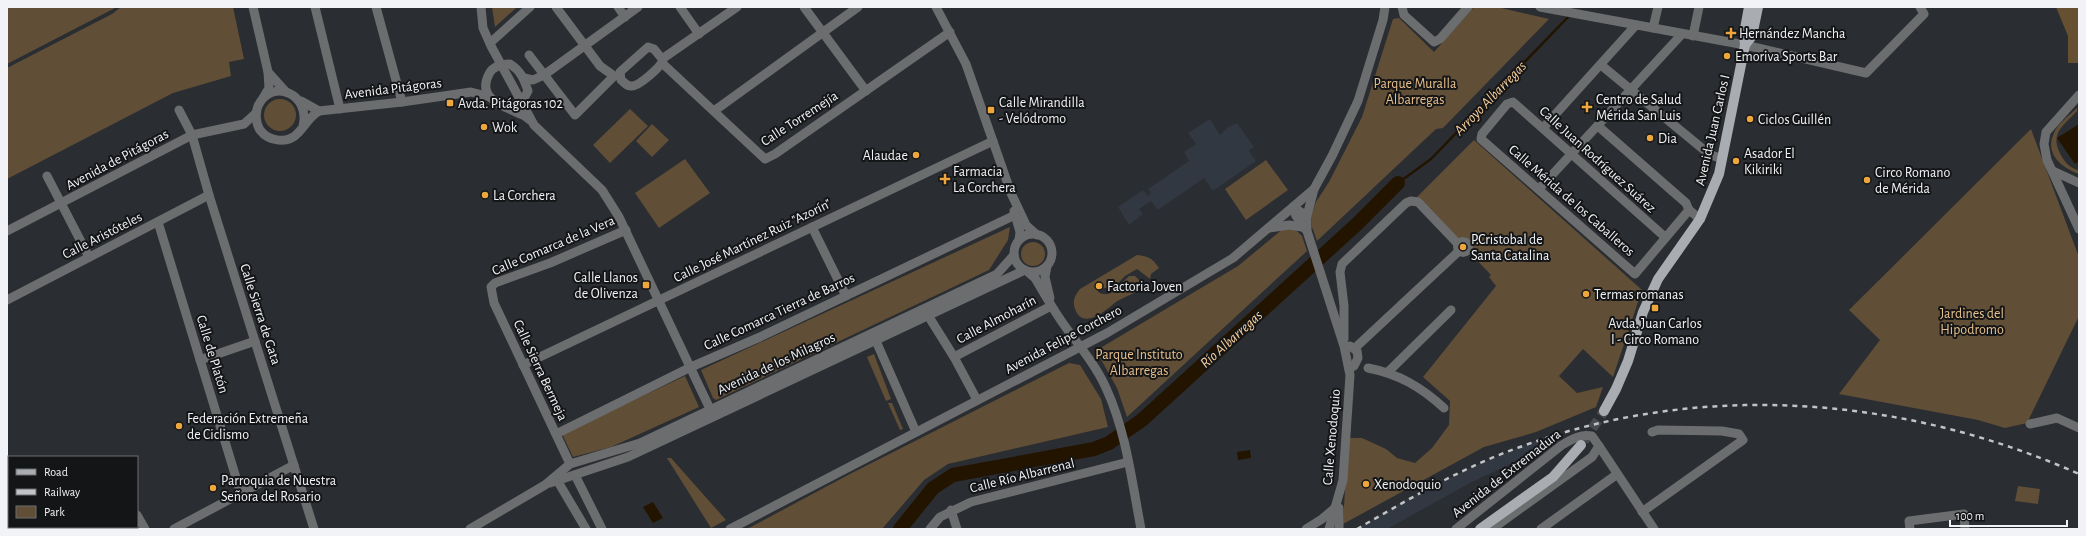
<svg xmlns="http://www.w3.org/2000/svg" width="2086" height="536" viewBox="0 0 2086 536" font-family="'Alegreya Sans',sans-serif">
<rect width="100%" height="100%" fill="#2a2d31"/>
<g fill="#323841">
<path d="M1210,119L1220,135L1228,127L1237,123L1254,147L1249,151L1256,161L1213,191L1204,178L1158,210L1151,201L1139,209L1143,214L1129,225L1118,207L1143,190L1148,196L1151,193L1148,189L1189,161L1184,152L1196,144L1188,133Z"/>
<path d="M1560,433V443L1544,453L1536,452L1470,483L1387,529H1356L1407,499L1477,465L1545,437Z"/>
</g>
<g fill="#604e37">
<path d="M7,7H117L7,64Z"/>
<path d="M121,7H233L244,59L229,62L231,76L173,93L7,179V68L112,14Z"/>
<path d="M492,7H517L495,27Z"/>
<path d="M1474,7H1497L1549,19L1443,128L1436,129L1317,241L1312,227V214L1316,202L1329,182L1362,117L1393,19L1399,18L1434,52Z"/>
<circle cx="280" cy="115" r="16"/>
<path d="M2077,108V111C2061,128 2049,134 2062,157C2066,164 2072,169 2079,170V174C2062,168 2044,154 2054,133C2058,123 2070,115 2077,108Z"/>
<path d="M630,109L648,126L610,163L593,145Z"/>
<path d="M652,124L669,140L652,157L636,141Z"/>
<path d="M2031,129L2079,257V316L2027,423L2005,428L1978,420L1839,394L1880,340L1849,310Z"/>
<path d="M1474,140L1642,290L1613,377L1583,349L1559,376L1577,393L1603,387L1596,407L1536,432L1484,447L1343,524L1348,438H1362L1386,449L1397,458L1415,463L1432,448L1449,425L1450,401L1423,377L1496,286L1489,277L1491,275L1470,253L1472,248L1470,241L1464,237L1458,240L1416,198Z"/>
<path d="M685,159L710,193L659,228L635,193Z"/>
<path d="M1266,160L1288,190L1246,220L1225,189Z"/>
<path d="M1010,227L1008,240L989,270L716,400L713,398L701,370Z"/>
<path d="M1293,227L1302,236L1307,251L1127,417L1117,388L1099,356L1102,347L1238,266L1284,228Z"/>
<circle cx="1033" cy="254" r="12"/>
<path d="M1137,255C1149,256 1153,259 1159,268L1151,274L1150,279L1137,269L1125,276L1113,288H1099L1098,292C1112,300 1120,284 1129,276H1135L1140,281L1138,291C1131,295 1122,298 1116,302C1106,310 1083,331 1075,309C1072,301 1075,295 1080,289Z"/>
<path d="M874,354L891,399L886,401L867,357Z"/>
<path d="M1069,363L1080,365L1101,399L1108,427L948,464L924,480L882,529H747L848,475Z"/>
<path d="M685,376L699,407L611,447L573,457L562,434Z"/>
<path d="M888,403H892L903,429L900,430Z"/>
<path d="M667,458H671L726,520L711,528Z"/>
<path d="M2018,486L2040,489L2038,504L2015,501Z"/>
</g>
<path fill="#665032" d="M2056,7H2079V63H2068V36Z"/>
<g fill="#231400">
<path d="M2079,124V161L2075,164L2057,138Z"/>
<path d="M1250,450L1251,458L1238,460L1237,452Z"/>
<path d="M653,502L663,518L653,523L643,507Z"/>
</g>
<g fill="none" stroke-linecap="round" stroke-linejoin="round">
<path stroke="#231400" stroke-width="2.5" d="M1398,183L1431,159L1570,15"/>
<path stroke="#231400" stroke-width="14" d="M900,529L933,488L953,475L1094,449L1109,443L1142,420L1357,224L1398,183"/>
<path stroke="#484b4f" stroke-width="10" stroke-dasharray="10 5" stroke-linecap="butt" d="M1584,441L1604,411"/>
<g stroke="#6b6d6f" stroke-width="9">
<path d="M253,7L268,72L269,88L263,98"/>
<path d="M315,7L340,109"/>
<path d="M376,7L402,102"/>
<path d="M481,7L483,28L491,46L534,125L602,190L619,217L710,409"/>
<path d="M556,7L600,66L614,76"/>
<path d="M618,7L625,17"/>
<path d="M680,7L699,34"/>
<path d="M804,7L866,91"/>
<path d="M936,7L966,64L1011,193L1026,225L1037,235"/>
<path d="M1402,7L1404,15L1434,42L1440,39L1468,7"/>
<path d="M1540,7L1745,45L1866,73L1924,14L1920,7"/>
<path d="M1653,28L1658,7"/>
<path d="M1693,36L1699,7"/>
<path d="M490,43L530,7"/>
<path d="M648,47L654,49L663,60C661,67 639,86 632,86C627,87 624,82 621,80L620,72Z"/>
<path d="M529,55L575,115L614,76"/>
<path d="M662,59L737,7"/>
<path d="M662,63L765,159L775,154L950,32"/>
<path d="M1601,65L1709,154L1722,159"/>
<path d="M268,72L286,92"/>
<path d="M524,78L533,80L544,75L638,7"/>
<path d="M2079,95L2046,132L2044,144L2047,160L2079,229"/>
<path d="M301,101L319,111L402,102L471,92L490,97"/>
<path d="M502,105C515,107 523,102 528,91C524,79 521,71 510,64C501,64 493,66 489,74C476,99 504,106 520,114C524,115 527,118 530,120"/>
<path d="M179,110L192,135L209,195L314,529"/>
<path d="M714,111L858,7"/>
<path d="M303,126C311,94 272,77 258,106C255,113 256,124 260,130C269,142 288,144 298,133C306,125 308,118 319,111"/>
<path d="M1598,126L1686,203L1689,210L1700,219"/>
<path d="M1543,128L1636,25"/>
<path d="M2053,171L2079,183"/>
<path d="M47,176L89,257"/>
<path d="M1539,189L1682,34"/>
<path d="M1293,207L1307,216V231L1344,346L1350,375L1343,480L1329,529"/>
<path d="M1293,207L1296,216L1305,229"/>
<path d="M1014,211L1020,232L1019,240"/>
<path d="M1307,216L1314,189"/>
<path d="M158,222L241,494"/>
<path d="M812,227L846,296"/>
<path d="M1269,228L1289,225L1302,227"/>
<path d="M7,231L192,135L244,124L256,113"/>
<circle cx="1033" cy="253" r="19"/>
<path d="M1665,237L1513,102L1507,104L1482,134L1481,139L1635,274L1689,210"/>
<circle cx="1463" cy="247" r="5.5"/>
<path d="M1047,266L1045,277L1050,298"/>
<path d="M1028,272L1035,278C1045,295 1055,313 1067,329C1081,348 1096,366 1106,388C1126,431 1132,482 1141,529"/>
<path d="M7,300L209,195"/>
<path d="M929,317L954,357L977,400"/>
<path d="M1344,339V306L1340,272L1342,264L1406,203L1411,201L1418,202L1458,244"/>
<path d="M876,341L916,432"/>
<path d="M1355,348L1459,251"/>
<path d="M954,357L1051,306"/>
<path d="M200,360L255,341"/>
<path d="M523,365L993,141"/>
<path d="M1368,368C1399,374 1421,387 1444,408"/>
<path d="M1349,369L1354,366L1358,358L1357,351L1350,346"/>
<path d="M1388,372L1451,310"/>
<path d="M2030,424L2057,418L2079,428"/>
<path d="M556,434L691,367L760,337L1015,215"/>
<path d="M1599,446L1654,529"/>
<path d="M570,464L494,303L491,287L495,283L550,263L626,230"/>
<path d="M575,475L602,529"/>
<path d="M557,480L586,529"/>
<path d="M550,483L628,457L1025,270"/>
<path d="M951,510L957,529"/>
<path d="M1642,512L1743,440L1739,434L1722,431L1658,430L1652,432"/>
<path d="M137,515L145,529"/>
<path d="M104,527L105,529"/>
<path d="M71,529L75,527"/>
<path d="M174,529L294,465"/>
<path d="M470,529L545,485L570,464L640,443L997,274L1014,255"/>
<path d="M730,529L1107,333L1233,258L1314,189L1332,156L1358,101L1383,20L1385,7"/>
<path d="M930,529L940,517L971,502L1128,462"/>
<path d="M1306,529L1322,519L1335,508"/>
<path d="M1339,529V508"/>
<path d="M1456,529L1562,445C1572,439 1581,434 1592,436L1599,446L1592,457L1492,529"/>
<path d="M1541,529L1616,475"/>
<path d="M1910,529L1909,521L1964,514L1965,529"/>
</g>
<g stroke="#a9acb0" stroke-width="10">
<path d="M1745,45L1752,36L1758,7"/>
<path d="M1604,411L1616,389L1628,361L1643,312L1658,279L1700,219L1719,174L1745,45L1744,34L1749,7"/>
<path d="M7,504L9,507"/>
<path d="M20,527L21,529"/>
<path d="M1480,529L1553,477L1581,445"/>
</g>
<path stroke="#c1c3c6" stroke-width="2.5" stroke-dasharray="5 5" stroke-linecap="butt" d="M1357,529C1409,499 1463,467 1520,447C1701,380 1904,396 2079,474"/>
</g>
<g fill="#eea73d" stroke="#141517" stroke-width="1.5">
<path d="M1729 27h4v4h4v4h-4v4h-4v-4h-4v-4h4z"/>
<circle cx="1727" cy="56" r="4"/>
<rect x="446" y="99" width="8" height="8" rx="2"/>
<path d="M1585 101h4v4h4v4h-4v4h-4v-4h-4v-4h4z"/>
<rect x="987" y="106" width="8" height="8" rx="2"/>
<circle cx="1750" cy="119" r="4"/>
<circle cx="484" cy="127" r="4"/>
<circle cx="1650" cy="138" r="4"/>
<circle cx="916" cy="155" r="4"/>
<circle cx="1736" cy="161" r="4"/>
<path d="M943 173h4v4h4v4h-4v4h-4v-4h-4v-4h4z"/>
<circle cx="1867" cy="180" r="4"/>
<circle cx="485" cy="195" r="4"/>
<circle cx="1463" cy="247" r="4"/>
<rect x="642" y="281" width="8" height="8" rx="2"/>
<circle cx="1099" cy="286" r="4"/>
<circle cx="1586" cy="294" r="4"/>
<rect x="1651" y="304" width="8" height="8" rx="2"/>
<circle cx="179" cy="426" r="4"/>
<circle cx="1366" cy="484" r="4"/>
<circle cx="213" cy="488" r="4"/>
</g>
<g text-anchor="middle" stroke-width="4" stroke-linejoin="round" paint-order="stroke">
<g font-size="14" fill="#f2f3f6" stroke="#141517" text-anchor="start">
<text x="1739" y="38">Hernández Mancha</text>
<text x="1735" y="61">Emoriva Sports Bar</text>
<text x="1596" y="104">Centro de Salud<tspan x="1596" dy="16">Mérida San Luis</tspan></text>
<text x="999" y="107">Calle Mirandilla<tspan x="999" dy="16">- Velódromo</tspan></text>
<text x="458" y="108">Avda. Pitágoras 102</text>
<text x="1758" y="124">Ciclos Guillén</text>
<text x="492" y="132">Wok</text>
<text x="1658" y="143">Dia</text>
<text x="1744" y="158">Asador El<tspan x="1744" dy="16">Kikiriki</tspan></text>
<text x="908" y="160" text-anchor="end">Alaudae</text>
<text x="953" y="176">Farmacia<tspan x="953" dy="16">La Corchera</tspan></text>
<text x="1875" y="177">Circo Romano<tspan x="1875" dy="16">de Mérida</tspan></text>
<text x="493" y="200">La Corchera</text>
<text x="1471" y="244">P.Cristobal de<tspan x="1471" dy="16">Santa Catalina</tspan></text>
<text x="638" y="282" text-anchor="end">Calle Llanos<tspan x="638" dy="16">de Olivenza</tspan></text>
<text x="1107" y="291">Factoria Joven</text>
<text x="1594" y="299">Termas romanas</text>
<text x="1655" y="328" text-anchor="middle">Avda. Juan Carlos<tspan x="1655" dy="16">I - Circo Romano</tspan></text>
<text x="187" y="423">Federación Extremeña<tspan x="187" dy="16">de Ciclismo</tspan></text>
<text x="221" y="485">Parroquia de Nuestra<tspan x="221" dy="16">Señora del Rosario</tspan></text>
<text x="1374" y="489">Xenodoquio</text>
</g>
<g font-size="14" fill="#e9c08b" stroke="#141517">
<text x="1415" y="88">Parque Muralla<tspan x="1415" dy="16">Albarregas</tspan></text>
<text x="1972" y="318">Jardines del<tspan x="1972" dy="16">Hipodromo</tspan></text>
<text x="1139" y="359">Parque Instituto<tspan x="1139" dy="16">Albarregas</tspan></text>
</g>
<g font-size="14" fill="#f2f3f6" stroke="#141517">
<text transform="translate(393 88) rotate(-7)" y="5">Avenida Pitágoras</text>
<text transform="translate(799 118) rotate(-33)" y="5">Calle Torremejía</text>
<text transform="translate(1712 130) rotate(-77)" y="5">Avenida Juan Carlos I</text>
<text transform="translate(117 159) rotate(-28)" y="5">Avenida de Pitágoras</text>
<text transform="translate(1598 159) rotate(42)" y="5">Calle Juan Rodríguez Suárez</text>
<text transform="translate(1572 200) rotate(41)" y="5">Calle Mérida de los Caballeros</text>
<text transform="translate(102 235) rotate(-27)" y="5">Calle Aristóteles</text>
<text transform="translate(752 240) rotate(-26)" y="5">Calle José Martínez Ruiz "Azorín"</text>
<text transform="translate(553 245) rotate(-23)" y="5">Calle Comarca de la Vera</text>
<text transform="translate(779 311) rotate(-25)" y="5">Calle Comarca Tierra de Barros</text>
<text transform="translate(261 314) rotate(72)" y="5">Calle Sierra de Gata</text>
<text transform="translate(996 319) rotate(-28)" y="5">Calle Almoharín</text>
<text transform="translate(1063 339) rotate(-28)" y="5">Avenida Felipe Corchero</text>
<text transform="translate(213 354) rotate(73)" y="5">Calle de Platón</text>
<text transform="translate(776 363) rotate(-25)" y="5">Avenida de los Milagros</text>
<text transform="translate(541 370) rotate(65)" y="5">Calle Sierra Bermeja</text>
<text transform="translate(1331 437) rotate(-85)" y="5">Calle Xenodoquio</text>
<text transform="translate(1506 473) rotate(-38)" y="5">Avenida de Extremadura</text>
<text transform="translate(1022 475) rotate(-14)" y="5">Calle Río Albarrenal</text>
</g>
<g font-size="15" font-style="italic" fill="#fad09b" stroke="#141517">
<text transform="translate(1490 98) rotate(-46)" y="5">Arroyo Albarregas</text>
<text transform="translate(1231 339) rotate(-42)" y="5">Río Albarregas</text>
</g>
</g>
<rect width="2086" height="536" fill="none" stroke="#f2f3f6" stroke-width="16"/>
<rect x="8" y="456" width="130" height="72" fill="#141517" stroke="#6d6e70"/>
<rect x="16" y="469" width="20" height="6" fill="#a9acb0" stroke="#6d6e70"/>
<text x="44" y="476" font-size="12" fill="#f2f3f6">Road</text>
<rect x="16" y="489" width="20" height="6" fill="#c1c3c6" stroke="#6d6e70"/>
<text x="44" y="496" font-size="12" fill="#f2f3f6">Railway</text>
<rect x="16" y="506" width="20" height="12" fill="#604e37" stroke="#6d6e70"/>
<text x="44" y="516" font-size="12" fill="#f2f3f6">Park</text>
<path d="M1950 520v6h117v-6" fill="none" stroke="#f2f3f6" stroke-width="2"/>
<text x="1956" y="520" font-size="12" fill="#f2f3f6" stroke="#141517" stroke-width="3" paint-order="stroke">100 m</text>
</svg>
